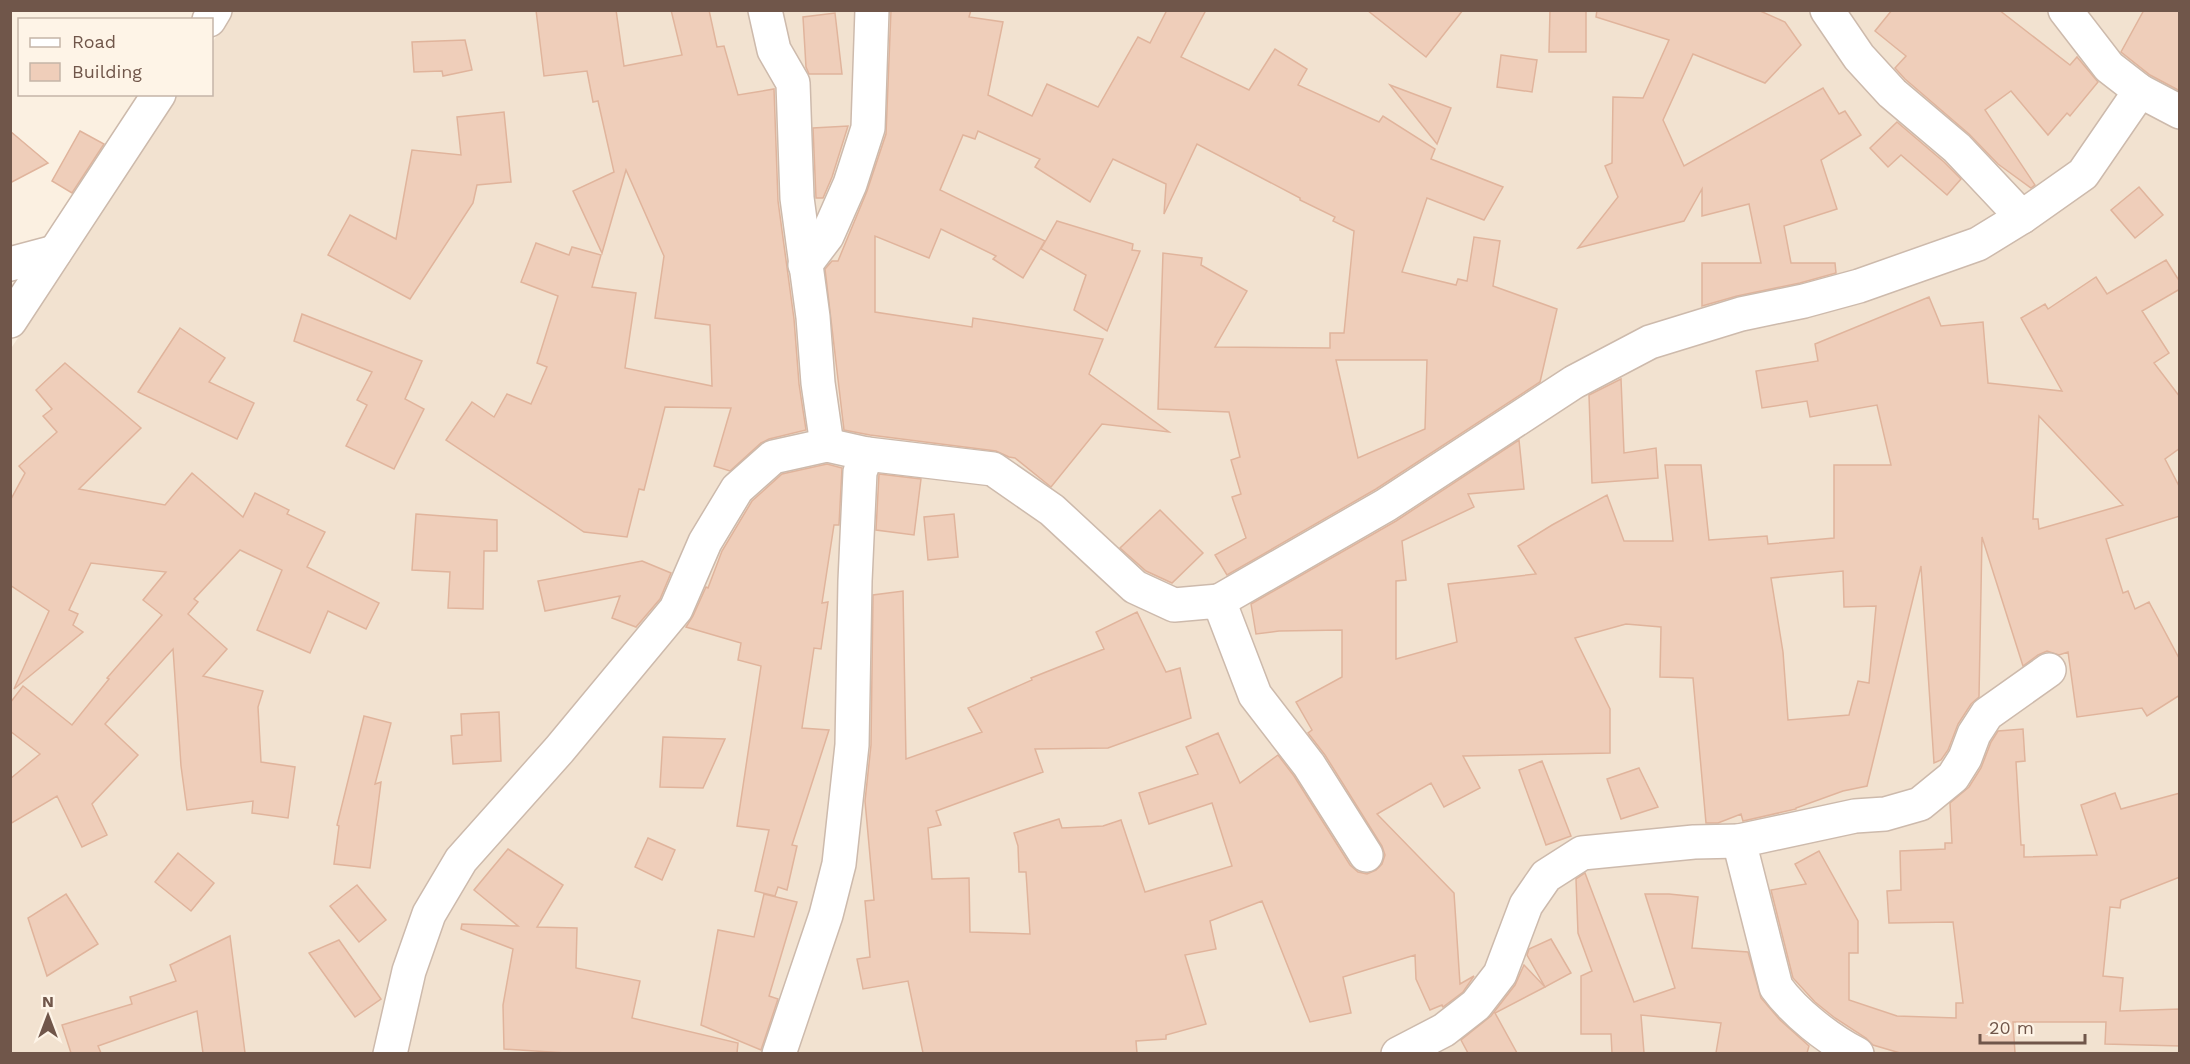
<svg xmlns="http://www.w3.org/2000/svg" width="2190" height="1064" viewBox="0 0 2190 1064" font-family="'Work Sans',sans-serif">
<rect width="100%" height="100%" fill="#fbf0e1"/>
<path fill="#f2e2d0" d="M233,11H2179V1053H11L10,350L178,95L212,94V43Z"/>
<g fill="#efceba" stroke="#e0b49c" stroke-width="1.5" fill-rule="evenodd">
<path d="M536,10H616L624,66L682,55L671,10H709L717,47L724,46L738,95L774,89L778,201L794,319L799,384L806,430L769,439L761,443L730,471L714,466L731,408L665,407L644,490L639,489L627,537L584,532L446,440L472,402L494,417L507,394L531,404L547,367L537,363L558,296L521,282L536,243L569,255L572,247L601,255L592,287L636,293L625,368L712,386L710,325L655,318L664,256L626,170L602,253L573,191L614,172L598,101L593,102L587,71L544,76Z"/>
<path d="M891,10H971L969,17L1003,22L988,95L1032,116L1047,84L1098,107L1138,37L1150,43L1167,10H1206L1181,57L1249,90L1275,49L1307,69L1298,85L1379,122L1383,116L1435,149L1431,159L1503,187L1484,220L1427,198L1402,272L1456,285L1458,279L1467,281L1474,237L1500,241L1493,286L1557,309L1540,382L1376,489L1227,575L1215,555L1246,538L1232,497L1241,494L1231,460L1240,457L1229,412L1158,409L1163,253L1202,258L1201,265L1247,291L1215,347L1330,348V333H1344L1354,231L1333,221L1335,217L1300,200V198L1197,144L1164,214L1166,184L1113,159L1090,202L1035,167L1040,159L978,131L975,139L963,135L940,190L1045,241L1023,278L993,259L996,256L941,229L929,258L875,236V312L972,327L973,318L1103,339L1089,374L1169,432L1102,424L1051,487L1015,458L1009,457L996,451L870,435L844,430L825,269L832,261H838L867,191L886,134ZM1336,360H1427L1425,429L1358,458Z"/>
<path d="M1367,10H1463L1426,57Z"/>
<path d="M1550,10H1586V52H1549Z"/>
<path d="M1597,10H1758L1785,22L1801,45L1765,83L1693,54L1663,120L1684,166L1823,88L1839,114L1845,111L1861,135L1821,160L1837,209L1784,226L1791,263H1835L1836,273L1800,283L1737,296L1702,306V263H1761L1749,204L1702,216V189L1684,221L1578,248L1618,197L1605,166L1612,163L1613,97L1643,98L1669,40L1596,17Z"/>
<path d="M1892,10H1999L2070,65L2077,57L2098,82L2070,116L2067,113L2048,135L2011,91L1985,110L2035,185L2031,188L1998,164L1969,134L1905,79L1895,68L1906,56L1875,31Z"/>
<path d="M2144,10H2180V91L2150,75L2121,52Z"/>
<path d="M835,13L842,74H809L806,67L803,17Z"/>
<path d="M465,40L472,70L443,76L442,71L414,72L412,42Z"/>
<path d="M1501,55L1537,60L1532,92L1497,87Z"/>
<path d="M1390,85L1451,108L1437,144Z"/>
<path d="M504,112L511,182L477,185L473,203L410,299L328,255L350,215L396,239L412,150L461,155L457,117Z"/>
<path d="M1897,122L1944,162L1961,179L1947,195L1901,155L1888,167L1870,148Z"/>
<path d="M848,126L832,177L823,198H816L813,128Z"/>
<path d="M10,131L48,163L10,183Z"/>
<path d="M80,131L104,144L72,193L52,181Z"/>
<path d="M2139,187L2163,215L2135,238L2111,210Z"/>
<path d="M1057,221L1133,244L1132,250L1140,251L1107,331L1074,310L1086,275L1041,249Z"/>
<path d="M2166,260L2180,282V289L2142,311L2169,353L2154,363L2180,397V448L2165,459L2180,488V516L2106,539L2123,593L2128,591L2135,609L2149,602L2180,660V695L2147,716L2142,708L2077,717L2068,652L2059,655L2047,651L2038,655L2023,666L1982,537L1979,697L1971,704L1958,724L1948,750L1941,760L1934,763L1921,566L1867,786L1843,791L1796,808V809L1743,821L1741,814L1718,823H1706L1693,678L1660,677L1661,627L1626,624L1575,638L1610,709V753L1463,756L1480,788L1444,807L1431,783L1377,814L1454,893L1460,984L1474,976L1463,992L1443,1007L1442,1005L1430,1010L1416,979L1415,955L1343,977L1351,1013L1310,1022L1262,901L1210,921L1216,949L1185,955L1206,1024L1166,1035V1039L1136,1041L1137,1053H923L908,981L863,989L857,959L870,957L865,901L874,900L865,801L871,745L873,595L903,591L906,759L982,732L968,708L1032,680L1031,678L1104,649L1096,632L1137,612L1166,672L1180,668L1191,718L1108,748L1035,749L1043,772L936,811L941,825L928,828L932,879L969,878L970,932L1030,934L1026,872H1019L1018,846L1014,833L1059,819L1062,828L1103,826L1121,820L1145,892L1232,866L1212,803L1149,824L1139,793L1198,774L1186,747L1218,733L1240,783L1278,755L1294,776L1350,865L1358,872L1367,874L1376,870L1382,864L1385,855L1382,846L1325,755L1308,733L1312,730L1296,702L1342,677V630L1279,631L1256,634L1251,604L1396,521L1519,440L1524,489L1468,494L1474,507L1402,541L1406,580L1396,581V659L1457,642L1448,584L1536,574L1518,546L1552,525L1607,495L1624,541H1673L1665,465H1701L1709,540L1767,536L1768,544L1834,538V465H1891L1877,405L1810,417L1807,401L1762,408L1756,371L1818,361L1815,344L1929,297L1941,326L1983,322L1988,383L2062,391L2021,318L2045,304L2048,309L2096,277L2107,294ZM2039,416L2123,505L2039,529L2038,519H2033ZM1843,571L1844,607L1876,606L1869,683L1858,681L1849,715L1788,720L1783,652L1771,578Z"/>
<path d="M302,314L422,361L405,399L424,409L394,469L346,446L367,405L357,400L372,372L294,341Z"/>
<path d="M180,328L225,358L209,382L254,403L237,439L138,392Z"/>
<path d="M65,363L141,428L79,489L165,505L192,473L243,517L255,493L289,510L287,514L325,532L307,567L379,603L366,629L328,611L310,653L257,630L282,570L240,550L194,599L198,602L188,614L227,649L203,676L263,691L258,707L261,762L295,767L288,818L252,813L253,801L187,810L181,766L173,649L105,724L138,755L92,804L107,835L82,847L57,796L10,824V779L40,754L10,731V703L23,686L72,725L109,679L107,678L162,615L143,600L166,572L91,563L69,610L78,614L73,625L83,632L14,689L49,611L10,585V501L25,473L19,466L57,432L43,416L52,409L36,390Z"/>
<path d="M1621,379L1624,453L1656,448L1658,478L1592,483L1589,395Z"/>
<path d="M827,464L842,468L839,525H834L822,603L828,602L821,649L814,648L802,728L829,730L792,845L797,846L787,890L778,887L775,896L755,891L769,830L737,826L761,666L738,660L741,643L686,627L693,616L706,587L708,588L722,551L752,501L782,474Z"/>
<path d="M879,474L921,479L914,535L876,530Z"/>
<path d="M1160,510L1203,553L1172,583L1146,571L1120,548Z"/>
<path d="M416,514L497,520V551H484L483,609L448,608L450,572L412,570Z"/>
<path d="M954,514L958,557L928,560L924,517Z"/>
<path d="M642,561L671,573L660,599L636,627L612,618L620,596L545,611L538,581Z"/>
<path d="M499,712L501,761L453,764L451,736L462,735L461,714Z"/>
<path d="M364,716L391,723L375,784L381,782L370,868L334,864L339,826L337,825Z"/>
<path d="M2023,729L2025,761L2016,762L2021,845H2024V857L2097,855L2081,805L2115,793L2121,809L2180,793V877L2121,900L2120,908L2110,907L2103,976L2123,978L2120,1011L2180,1009V1046L2105,1044L2106,1022H2013L2015,1053H1900L1873,1045L1866,1038L1835,1018L1815,1002L1793,978L1771,890L1806,884L1795,864L1819,851L1858,921V953H1849V1000L1897,1016L1956,1018V1003H1963L1953,922L1889,923L1887,891L1901,890L1900,851L1945,849V843H1952L1950,803L1969,787L1981,768L1991,742L1998,731Z"/>
<path d="M663,737L725,739L703,788L660,787Z"/>
<path d="M1542,761L1571,836L1546,845L1519,770Z"/>
<path d="M1639,768L1658,807L1621,819L1607,779Z"/>
<path d="M648,838L675,850L662,880L635,867Z"/>
<path d="M508,849L563,885L537,927L577,928L576,968L640,981L632,1018L738,1043L737,1053H566L504,1049L503,1005L513,949L461,929L462,924L518,926L474,890Z"/>
<path d="M178,853L214,883L191,911L155,882Z"/>
<path d="M1585,873L1634,1002L1675,988L1645,894H1669L1698,897L1692,948L1748,952L1761,998L1780,1020L1809,1046L1807,1053H1716L1721,1023L1641,1015L1644,1053H1612L1611,1034H1581V976L1592,971L1578,933L1576,879Z"/>
<path d="M357,885L386,920L359,942L330,906Z"/>
<path d="M66,894L98,944L47,976L28,918Z"/>
<path d="M764,894L797,902L769,996L778,999L761,1050L701,1025L718,930L754,937Z"/>
<path d="M230,936L245,1053H203L197,1011L98,1046L101,1053H71L62,1025L132,1004L130,997L176,981L170,965Z"/>
<path d="M1551,939L1571,973L1545,987L1527,955L1529,949Z"/>
<path d="M339,940L381,999L355,1017L309,953Z"/>
<path d="M1524,965L1545,987L1495,1013L1517,1053H1468L1461,1040L1491,1016L1515,985Z"/>
</g>
<g fill="none" stroke-linecap="round" stroke-linejoin="round">
<defs>
<g id="minor">
<path d="M765,10L774,50L793,83L797,198L813,317L818,383L827,445"/>
<path d="M1827,10L1859,57L1892,93L1957,148L2022,217"/>
<path d="M2065,10L2109,67L2140,91L2180,112"/>
<path d="M805,265L827,236L850,184L868,128L872,10"/>
<path d="M1219,601L1386,505L1574,382L1650,342L1741,314L1804,301L1859,286L1978,244L2022,217L2083,174L2140,91"/>
<path d="M390,1054L409,971L429,914L461,860L559,750L676,609L705,542L737,489L773,457L827,445L867,454L993,469L1052,510L1135,587L1174,605L1219,601L1255,695L1309,765L1366,855"/>
<path d="M779,1054L826,915L839,864L852,745L855,581L860,472L867,454"/>
<path d="M1398,1054L1444,1030L1476,1005L1500,974L1526,905L1546,876L1582,853L1694,842L1739,841"/>
<path d="M1857,1054C1828,1039 1795,1013 1776,987L1739,841L1855,816L1885,814L1920,804L1953,777L1965,758L1974,734L1987,714L2049,670"/>
</g>
<g id="tertiary">
<path d="M209,20L215,10"/>
<path d="M10,264L55,252"/>
<path d="M10,321L159,94"/>
</g>
</defs>
<use href="#minor" stroke="#cdbaac" stroke-width="36"/>
<use href="#tertiary" stroke="#cdbaac" stroke-width="36"/>
<use href="#minor" stroke="#fff" stroke-width="33"/>
<use href="#tertiary" stroke="#fff" stroke-width="33"/>
</g>
<rect width="2190" height="1064" fill="none" stroke="#70564a" stroke-width="24"/>
<rect x="18" y="18" width="195" height="78" fill="#fef4e7" stroke="#c5b5a8" stroke-width="1.5"/>
<rect x="30" y="38" width="30" height="9" fill="#ffffff" stroke="#c5b5a8" stroke-width="1.5"/>
<text x="72" y="48" font-size="18" fill="#70564a">Road</text>
<rect x="30" y="63" width="30" height="18" fill="#efceba" stroke="#c5b5a8" stroke-width="1.5"/>
<text x="72" y="78" font-size="18" fill="#70564a">Building</text>
<g transform="translate(48 1016)" stroke="#fef4e7" stroke-width="4.5" paint-order="stroke">
<path d="M0-4.5L10 22L0 15L-10 22Z" fill="#70564a"/>
<text y="-9" font-size="16" font-weight="bold" text-anchor="middle" fill="#70564a">N</text>
</g>
<path d="M1980 1034v9h105v-9" fill="none" stroke="#70564a" stroke-width="3"/>
<text x="1989" y="1034" font-size="18" fill="#70564a" stroke="#fef4e7" stroke-width="4.5" paint-order="stroke">20 m</text>
</svg>
